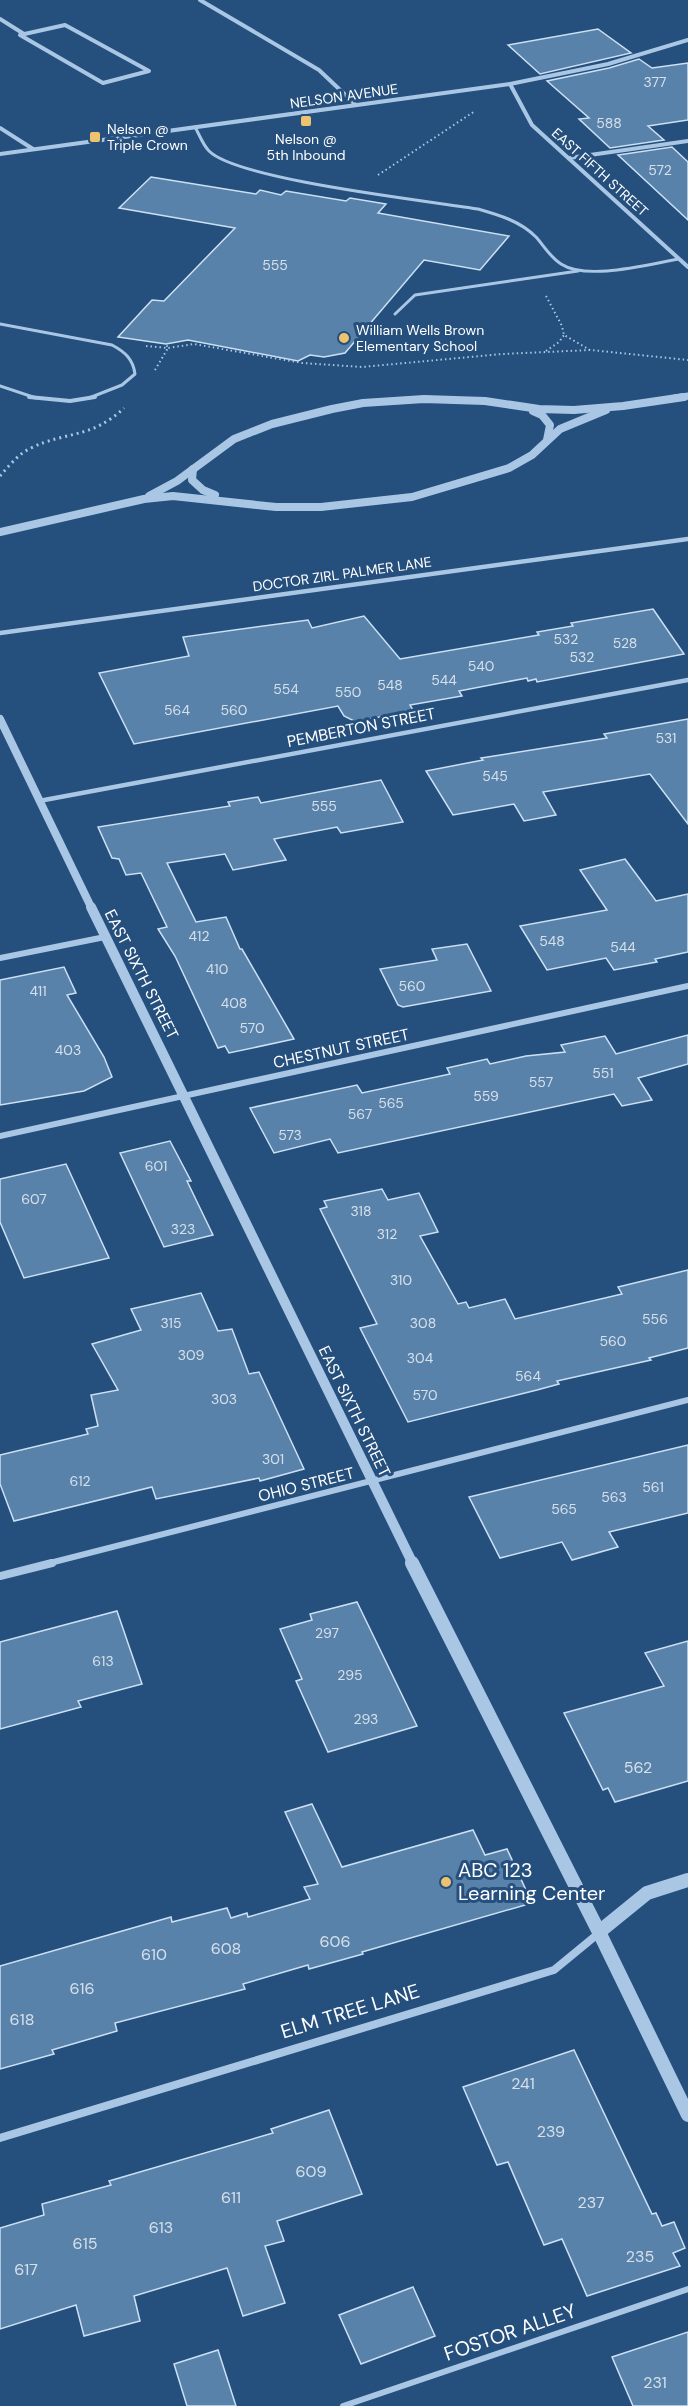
<svg xmlns="http://www.w3.org/2000/svg" width="688" height="2406" viewBox="0 0 688 2406" font-family="'DM Sans',sans-serif">
<rect width="100%" height="100%" fill="#254f7c"/>
<g fill="#5982ab" stroke="#cce0f4" stroke-width="1.5">
<path d="M598,29L631,53L540,74L508,45Z"/>
<path d="M639,59L652,68L688,63V120L648,126L664,140L610,148L579,119L589,118L547,81L609,68Z"/>
<path d="M672,147L688,162V220L618,155Z"/>
<path d="M151,177L256,194L260,190L281,195L286,191L346,201L350,198L386,204L378,213L509,236L480,270L424,260L345,353L324,357L310,355L298,361L188,340L166,344L118,337L152,300L164,301L235,228L119,208Z"/>
<path d="M653,609L684,654L537,682L536,679L528,681L527,678L459,691L462,696L410,705L413,710L356,722L344,716L338,706L134,744L99,673L189,656L183,637L308,620L312,628L364,616L400,659L539,635L537,632L573,626L571,623Z"/>
<path d="M688,719V824L650,774L543,792L556,815L524,821L514,804L453,815L426,771L483,760L481,758L607,738L604,734Z"/>
<path d="M381,780L403,822L341,833L337,827L274,839L286,860L233,870L225,854L167,863L196,922L226,917L240,949H242L294,1039L229,1053L225,1046L218,1048L175,956L158,929L167,927L141,873L126,875L119,859L112,858L98,827L230,806L228,802L258,797L261,803Z"/>
<path d="M625,859L656,901L688,894V952L655,959L657,962L614,970L606,958L547,970L520,926L607,910L580,870Z"/>
<path d="M467,944L491,991L403,1007L398,1005L380,969L437,960L432,949Z"/>
<path d="M64,967L76,993L67,995L104,1057L112,1077L84,1091L0,1105V980Z"/>
<path d="M688,1035V1064L638,1078L652,1100L622,1106L614,1094L338,1153L330,1139L274,1153L250,1108L357,1085L362,1093L450,1074L447,1068L487,1059L490,1064L526,1056L565,1052L561,1045L605,1036L616,1054Z"/>
<path d="M170,1141L191,1181H187L213,1235L164,1247L120,1153Z"/>
<path d="M66,1164L109,1258L24,1278L0,1222V1179Z"/>
<path d="M382,1189L388,1200L419,1193L438,1232L420,1236L458,1304L466,1302L469,1308L505,1299L515,1319L622,1294L618,1287L688,1270V1348L649,1358L651,1360L557,1381L559,1384L537,1390L408,1422L360,1328L377,1324L320,1209L327,1207L324,1201Z"/>
<path d="M201,1293L218,1331L232,1329L249,1374L259,1372L304,1469L260,1481L259,1478L156,1499L152,1487L14,1521L0,1484V1455L88,1434L86,1429L98,1426L91,1395L118,1390L92,1344L141,1330L131,1309Z"/>
<path d="M688,1445V1513L609,1532L618,1547L572,1560L562,1542L500,1558L469,1497Z"/>
<path d="M357,1602L417,1726L328,1752L296,1681L302,1679L280,1629L312,1620L310,1614Z"/>
<path d="M117,1611L142,1684L78,1701L81,1707L0,1729V1642Z"/>
<path d="M688,1641V1781L615,1802L608,1788L603,1790L564,1713L664,1686L645,1653Z"/>
<path d="M312,1804L342,1867L473,1830L485,1855L507,1849L532,1903L362,1952L363,1954L309,1969L308,1965L243,1984L245,1989L115,2023L117,2031L52,2050L54,2054L0,2069V1966L171,1917L172,1922L227,1908L231,1918L247,1913L248,1917L310,1899L304,1887L318,1884L285,1812Z"/>
<path d="M574,2050L652,2214L656,2213L662,2226L674,2222L685,2248L673,2253L680,2266L587,2296L562,2239L544,2245L508,2162L497,2165L463,2087Z"/>
<path d="M329,2110L362,2194L277,2221L284,2241L265,2246L285,2303L243,2316L227,2268L134,2296L140,2321L84,2336L76,2305L0,2329V2228L44,2215L42,2204L111,2185L109,2181L273,2133L271,2129Z"/>
<path d="M413,2287L435,2336L361,2364L339,2315Z"/>
<path d="M688,2332V2406H633L612,2357Z"/>
<path d="M218,2350L236,2406H187L174,2364Z"/>
</g>
<g fill="none" stroke-linecap="round" stroke-linejoin="round">
<g stroke="#a9c7e5" stroke-width="2" stroke-dasharray="1.5 3" stroke-linecap="butt">
<path d="M378,175L475,111"/>
<path d="M546,296L562,326L564,335L590,350"/>
<path d="M146,346L168,348L194,344L302,363L362,367L502,354L591,350L688,360"/>
<path d="M546,351L559,342L564,335"/>
<path d="M155,370L168,348L166,344"/>
</g>
<path stroke="#a9c7e5" stroke-width="3" stroke-dasharray="2 4" stroke-linecap="butt" d="M0,476C9,466 18,454 31,448C66,431 91,439 124,408"/>
<g stroke="#a9c7e5" stroke-width="3">
<path d="M195,127C199,134 203,145 209,151C238,180 429,201 478,209C499,215 520,221 536,237C544,246 550,257 561,264C587,281 649,264 679,259"/>
<path d="M395,314L415,295L578,271"/>
<path d="M0,324L112,345C125,352 133,359 135,374L122,385L89,398"/>
<path d="M0,386L36,398"/>
</g>
<path stroke="#a9c7e5" stroke-width="4" d="M29,397L70,401L95,397"/>
<path stroke="#a9c7e5" stroke-width="6" d="M343,2406L688,2289"/>
<g stroke="#a9c7e5" stroke-width="4">
<path d="M200,0L319,70L356,105"/>
<path d="M0,19L24,34"/>
<path d="M65,25L149,71L103,83L20,35Z"/>
<path d="M510,84L532,125L688,267"/>
<path d="M0,128L33,149"/>
<path d="M0,154L510,84L608,64L688,40"/>
<path d="M569,158L688,141"/>
</g>
<g stroke="#a9c7e5" stroke-width="4.5">
<path d="M0,633L688,539"/>
<path d="M39,801L688,680"/>
</g>
<g stroke="#a9c7e5" stroke-width="6">
<path d="M0,958L105,937"/>
<path d="M0,1136L688,986"/>
<path d="M46,1564L688,1400"/>
</g>
<g stroke="#a9c7e5" stroke-width="8">
<path d="M0,1576L52,1563"/>
<path d="M0,2138L554,1970L599,1933"/>
</g>
<path stroke="#a9c7e5" stroke-width="7" d="M675,398L688,396"/>
<g stroke="#a9c7e5" stroke-width="8">
<path d="M533,411L542,415L550,425L547,440"/>
<path d="M193,469L192,480L203,490L215,495"/>
<path d="M149,496L177,481L234,439L272,424L332,409L363,403L424,399L485,401L539,409L574,410L623,406L684,397"/>
<path d="M0,532L144,499L173,496L276,507H321L412,497L509,468L532,455L560,429L606,410"/>
<path d="M0,719L92,909"/>
</g>
<path stroke="#a9c7e5" stroke-width="10" d="M91,907L413,1564"/>
<g stroke="#a9c7e5" stroke-width="14">
<path d="M412,1563L599,1932L688,2115"/>
<path d="M599,1932L647,1893L688,1880"/>
</g>
</g>
<g fill="#eec36d" stroke="#254f7c" stroke-width="2">
<rect x="300" y="115" width="12" height="12" rx="3"/>
<rect x="89" y="131" width="12" height="12" rx="3"/>
<circle cx="344" cy="338" r="6"/>
<circle cx="446" cy="1882" r="6"/>
</g>
<g text-anchor="middle" stroke-width="6" stroke-linejoin="round" paint-order="stroke">
<g font-size="14" fill="#d6e0ea">
<text x="655" y="87">377</text>
<text x="609" y="128">588</text>
<text x="660" y="175">572</text>
<text x="275" y="270">555</text>
<text x="566" y="644">532</text>
<text x="625" y="648">528</text>
<text x="582" y="662">532</text>
<text x="481" y="671">540</text>
<text x="444" y="685">544</text>
<text x="390" y="690">548</text>
<text x="286" y="694">554</text>
<text x="348" y="697">550</text>
<text x="177" y="715">564</text>
<text x="234" y="715">560</text>
<text x="666" y="743">531</text>
<text x="495" y="781">545</text>
<text x="324" y="811">555</text>
<text x="199" y="941">412</text>
<text x="552" y="946">548</text>
<text x="623" y="952">544</text>
<text x="217" y="974">410</text>
<text x="412" y="991">560</text>
<text x="38" y="996">411</text>
<text x="234" y="1008">408</text>
<text x="252" y="1033">570</text>
<text x="68" y="1055">403</text>
<text x="603" y="1078">551</text>
<text x="541" y="1087">557</text>
<text x="486" y="1101">559</text>
<text x="391" y="1108">565</text>
<text x="360" y="1119">567</text>
<text x="290" y="1140">573</text>
<text x="156" y="1171">601</text>
<text x="34" y="1204">607</text>
<text x="361" y="1216">318</text>
<text x="183" y="1234">323</text>
<text x="387" y="1239">312</text>
<text x="401" y="1285">310</text>
<text x="655" y="1324">556</text>
<text x="171" y="1328">315</text>
<text x="423" y="1328">308</text>
<text x="613" y="1346">560</text>
<text x="191" y="1360">309</text>
<text x="420" y="1363">304</text>
<text x="528" y="1381">564</text>
<text x="425" y="1400">570</text>
<text x="224" y="1404">303</text>
<text x="273" y="1464">301</text>
<text x="80" y="1486">612</text>
<text x="653" y="1492">561</text>
<text x="614" y="1502">563</text>
<text x="564" y="1514">565</text>
<text x="327" y="1638">297</text>
<text x="103" y="1666">613</text>
<text x="350" y="1680">295</text>
<text x="366" y="1724">293</text>
</g>
<g font-size="14" fill="#fff" stroke="#254f7c">
<text transform="translate(344 96) rotate(-8)" y="5">NELSON AVENUE</text>
<text transform="translate(600 172) rotate(42)" y="5">EAST FIFTH STREET</text>
<text transform="translate(342 574) rotate(-8)" y="5">DOCTOR ZIRL PALMER LANE</text>
</g>
<g font-size="14" fill="#fff" stroke="#254f7c" text-anchor="start">
<text x="107" y="134">Nelson @<tspan x="107" dy="16">Triple Crown</tspan></text>
<text x="306" y="144" text-anchor="middle">Nelson @<tspan x="306" dy="16">5th Inbound</tspan></text>
<text x="356" y="335">William Wells Brown<tspan x="356" dy="16">Elementary School</tspan></text>
</g>
<g font-size="16" fill="#fff" stroke="#254f7c">
<text transform="translate(361 727) rotate(-11)" y="6">PEMBERTON STREET</text>
<text transform="translate(142 974) rotate(63)" y="6">EAST SIXTH STREET</text>
<text transform="translate(341 1048) rotate(-12)" y="6">CHESTNUT STREET</text>
<text transform="translate(355 1411) rotate(64)" y="6">EAST SIXTH STREET</text>
<text transform="translate(306 1484) rotate(-14)" y="6">OHIO STREET</text>
</g>
<g font-size="16" fill="#d6e0ea">
<text x="638" y="1773">562</text>
<text x="335" y="1947">606</text>
<text x="226" y="1954">608</text>
<text x="154" y="1960">610</text>
<text x="82" y="1994">616</text>
<text x="22" y="2025">618</text>
<text x="523" y="2089">241</text>
<text x="551" y="2137">239</text>
<text x="311" y="2177">609</text>
<text x="231" y="2203">611</text>
<text x="591" y="2208">237</text>
<text x="161" y="2233">613</text>
<text x="85" y="2249">615</text>
<text x="640" y="2262">235</text>
<text x="26" y="2275">617</text>
<text x="655" y="2388">231</text>
</g>
<g font-size="20" fill="#fff" stroke="#254f7c" text-anchor="start">
<text x="458" y="1877">ABC 123<tspan x="458" dy="23">Learning Center</tspan></text>
</g>
<g font-size="20" fill="#fff" stroke="#254f7c">
<text transform="translate(350 2011) rotate(-17)" y="7">ELM TREE LANE</text>
<text transform="translate(510 2332) rotate(-19)" y="7">FOSTOR ALLEY</text>
</g>
</g>
</svg>
